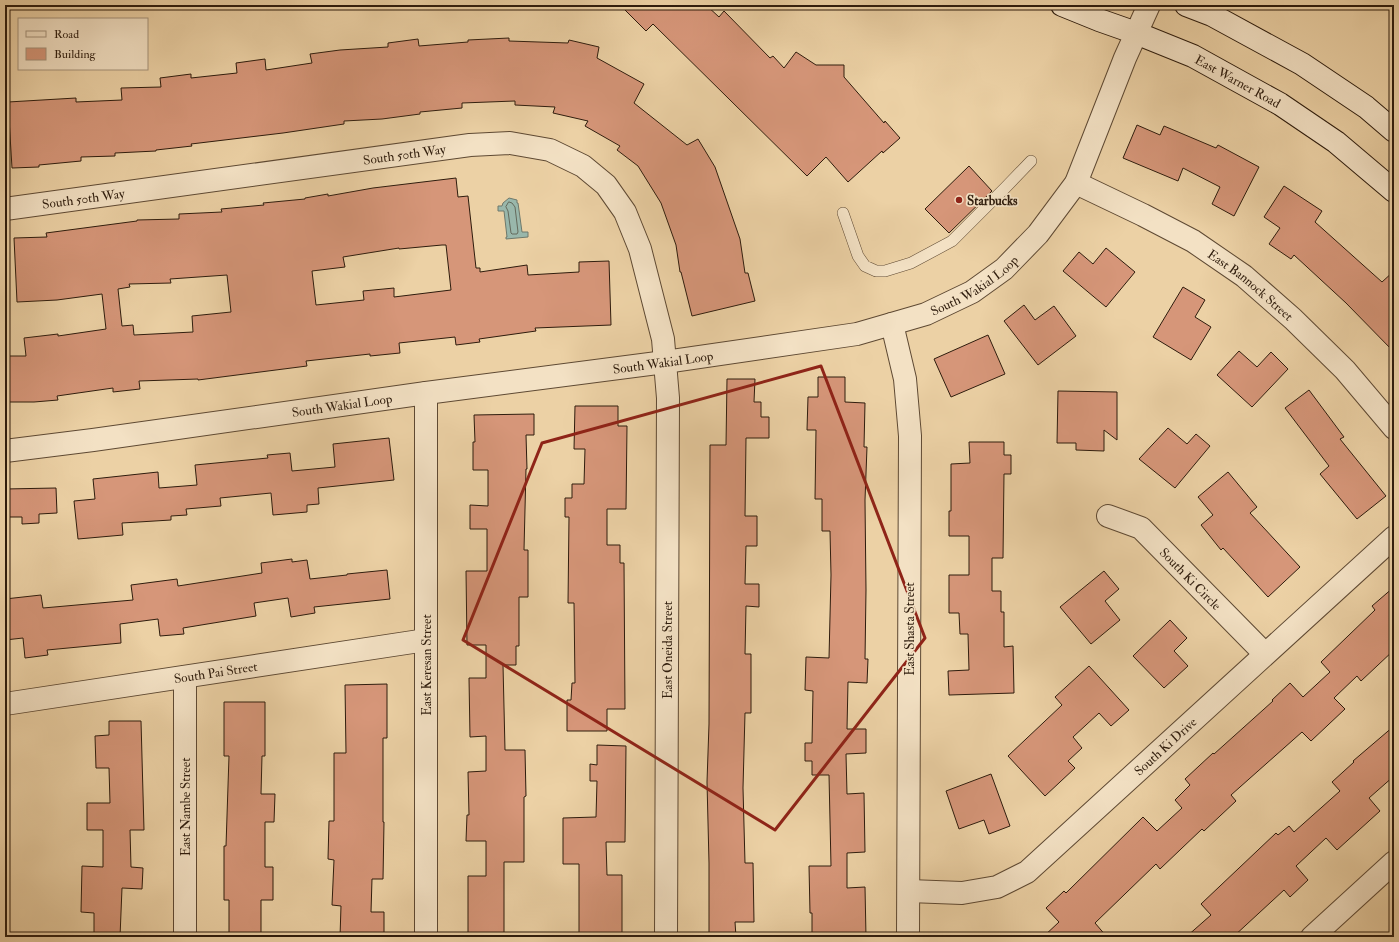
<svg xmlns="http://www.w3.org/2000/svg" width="1399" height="942" viewBox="0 0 1399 942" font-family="'IM FELL Double Pica',serif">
<rect width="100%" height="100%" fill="#ecd1a5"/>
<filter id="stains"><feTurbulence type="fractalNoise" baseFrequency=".005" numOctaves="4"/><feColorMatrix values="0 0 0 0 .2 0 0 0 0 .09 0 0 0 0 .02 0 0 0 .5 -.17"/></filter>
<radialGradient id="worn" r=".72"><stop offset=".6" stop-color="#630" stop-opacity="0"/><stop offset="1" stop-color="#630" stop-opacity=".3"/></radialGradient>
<path fill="#99b7ab" stroke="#6e796c" d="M509,198L517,200V203H518L522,232H528V237L506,239V237H507L504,211H498V206H502L503,203Z"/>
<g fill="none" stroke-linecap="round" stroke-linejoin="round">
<path stroke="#646a5c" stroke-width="1" d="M509,202L512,203L515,207L518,232L517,234H512L511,233L508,211L506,207Z"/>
</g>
<g fill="#d69679" stroke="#2e1c0d" fill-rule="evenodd">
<path d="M620,5H706L719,17L724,11L770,58L773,56L784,68L796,52L816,65H844V77L884,123L885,121L900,138L883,153L882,151L848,182L826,157L807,176L653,24L646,31Z"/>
<path d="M509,38V41L568,43L569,40L599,47L597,58L644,84L634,103L687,145L698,139L715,167L740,239L745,273H748L755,301L692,316L681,272H680L676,245L661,203L638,166L617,150L620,146L585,126L588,121L553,113L555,107L515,105V101L462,103V108L420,112V114L382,119L344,121V124L283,133L191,144L192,146L156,150V151L115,153V156L81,157V161L39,165V167L12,168L8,102L76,98V102L122,100L121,88L161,87L160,78L191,74V78L237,73L236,63L265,59L266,70L312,63L310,54L340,50L388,47V43L418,39L419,46L468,42V40Z"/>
<path d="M1137,125L1160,135L1164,126L1216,148L1218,145L1259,167L1234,216L1212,204L1220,187L1183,168L1178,181L1123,158Z"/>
<path d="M969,166L992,191L949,233L925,209Z"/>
<path d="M456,178L458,197L468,196L476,268H480V272L527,265L528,275L579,272V262L609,261L611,325L535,328L536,331L479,339L480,342L456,345L455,337L399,343L400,353L370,356V354L306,361L307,366L198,380V379L139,381L140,389L113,392V388L57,396L58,400L34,402H5V356H26L24,338L58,334V336L106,329L102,294L57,300L17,302L14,238L47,237L46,233L137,221V220L179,219V214L222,212L221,209L264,205L263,203L305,199V198L328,194V196L373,188ZM442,245H446L451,290L394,297V288L363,291L364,300L316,305L312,271L345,267L343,257L399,248V249ZM227,275L231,312L192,316L193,332L134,335L133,325L122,326L118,289L130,287L129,284L171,283L170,279Z"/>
<path d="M1284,186L1322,211L1315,222L1382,282L1394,271V352L1346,303L1294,255L1291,259L1269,244L1280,228L1264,217Z"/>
<path d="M1106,248L1135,272L1106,307L1063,271L1079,252L1093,264Z"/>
<path d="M1183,287L1205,300L1195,317L1211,327L1191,360L1153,337Z"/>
<path d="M1024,305L1035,320L1054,306L1076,336L1038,365L1004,321Z"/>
<path d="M988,335L1005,374L951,397L934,359Z"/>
<path d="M1239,351L1257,367L1271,352L1288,369L1252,407L1217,375Z"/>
<path d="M818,377H845V402L865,403L864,447H867L865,500L866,590L865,659H868L867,683L848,682L847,729H866V753L846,754L847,794L864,793L865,852L847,853V888L865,887L866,937H812V913H810L809,866H831L829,775H812V761H805V743H812L813,691L805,690L806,657L829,658L831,575L830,531H822V499H815L816,430H807L808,397H818Z"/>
<path d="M727,379H755L754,402H761V417H769V438H746L745,516H757V546H746L745,584H759V607L746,606L745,654H751V713H745L743,788L745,863H753L754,922H735L736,937H709V863L707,782L709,724L710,445H726Z"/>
<path d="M1309,390L1344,437L1340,439L1386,496L1357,519L1320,474L1329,466L1285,408Z"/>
<path d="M1058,391L1117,392V440L1104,430V451L1076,450V443H1057Z"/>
<path d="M575,406H618V426H627L626,509H607V545H620V563H624L625,709H607V731H567V700H571L572,683H575L574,603H568L569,517H565V498H572V484H584L585,449H574Z"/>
<path d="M534,414V435H526L527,469H526L524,550H528V597H519V646H516V665H503L505,750H525L526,796L524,797V862H504V936L468,935V876H486V841H466L467,815H469L468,772L486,771V736L470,737L469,678H486V645H467L466,571H487V529H470V505L488,506V470H473V442H475L474,415Z"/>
<path d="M1168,428L1187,444L1196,434L1210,446L1175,488L1139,459Z"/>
<path d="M389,438L394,480L318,488L319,504L307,505V512L273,515L271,493L220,498L221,506L186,509L187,515L171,516V520L122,523L123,535L78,539L74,501L95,499L93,479L158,472L159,488L197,485L195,465L268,458L267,455L290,453L292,471L335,467L333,444Z"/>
<path d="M969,442H1004V455H1011V474H1004L1003,558H992V591H1001V612H1004V647L1013,646L1014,693L949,695L948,671L969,670L968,634H960L959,613H949V575H969V536H949V511H951V464L970,463Z"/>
<path d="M1228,472L1257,507L1250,513L1300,567L1268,597L1223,548L1221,550L1201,525L1213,515L1198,497Z"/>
<path d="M56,488L57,513L39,514V523L22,524V517H5V489Z"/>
<path d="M292,559V562L307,560L310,579L347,575V574L387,570L390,599L314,607L315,613L291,617L288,598L254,603L256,616L183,628L184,634L160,636L158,619L120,624L121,643L47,650L48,655L25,658L23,638L5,640V599L41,595L43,608L133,600L131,585L177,579L178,586L262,573L261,563Z"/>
<path d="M1104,571L1119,589L1105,601L1120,620L1091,644L1060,607Z"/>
<path d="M1394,587V650L1361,681L1357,676L1334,698L1345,709L1311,741L1302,732L1231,795L1236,801L1204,831L1202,829L1160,869L1156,864L1095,923L1107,937H1043L1059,922L1046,908L1064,891L1066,893L1143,817L1157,831L1182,808L1175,800L1190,785L1185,779L1213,753L1214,754L1273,701L1272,700L1290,683L1303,697L1330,672L1321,662L1375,610L1372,606Z"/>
<path d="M1170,620L1187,638L1174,651L1188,666L1164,688L1133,656Z"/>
<path d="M1089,666L1129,710L1111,726L1099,713L1073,737L1082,748L1068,761L1075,768L1045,796L1008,756L1062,705L1055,697Z"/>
<path d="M387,684V738H383V822H384L383,879H372L371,912H384V937H340L341,906L332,905L334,860L328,859L329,821H334V753H346L345,685Z"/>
<path d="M224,702H265V756H262L261,794H275L274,822H265V867H273V900H261V937H229V900H224V846H226L229,756H224Z"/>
<path d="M109,721H141L144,830H130L131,867L143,868L142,889L122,888L120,937H94V913L81,912L82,866L103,867V830H87V803H110L109,768H96L95,736L109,735Z"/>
<path d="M1394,726V776L1369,798L1380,811L1337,850L1326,838L1296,866L1308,880L1290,897L1284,890L1233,937H1186L1211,915L1201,904L1276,833L1278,835L1289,826L1294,832L1340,791L1332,782L1354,762L1353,761Z"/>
<path d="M597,745L626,746L625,842H606L607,875H622V935L579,934V864H563V818L596,817L597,781H590V764L597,765Z"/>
<path d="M991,774L1010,826L989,834L984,820L959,829L946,791Z"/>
</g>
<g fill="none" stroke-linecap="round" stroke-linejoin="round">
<defs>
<path id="service" d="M843,213L858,256L865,266L876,271H885L911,263L952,241L1005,188L1031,161"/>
<g id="minor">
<path id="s1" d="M1076,183L1143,215L1193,241L1244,276L1293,319L1345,370L1394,428"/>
<path id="s2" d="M5,209L470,145L510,143L550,150L583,166L606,185L625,212L640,249L663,339L668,398L666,937"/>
<path d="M892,324L905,379L910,436L908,937"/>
<path id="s3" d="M5,451L93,440L426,393L665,362L857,334L926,314L972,292L1004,269L1038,234L1076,183L1125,58L1149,5"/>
<path id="s4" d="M1108,516L1141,528L1265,654"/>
<path id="s5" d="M5,704L426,640"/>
<path id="s6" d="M909,891L962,893L997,887L1027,872L1394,537"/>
<path d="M185,937V677"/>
<path d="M426,937V393"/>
<path d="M1312,937L1394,862"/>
</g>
<g id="secondary">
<path id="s7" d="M1062,5L1099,20L1136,33L1193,56L1280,104L1336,142L1394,191"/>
<path d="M1186,5L1212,15L1302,64L1366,107L1394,131"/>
</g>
</defs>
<use href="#service" stroke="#5e4933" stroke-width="12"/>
<use href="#minor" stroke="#5e4933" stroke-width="24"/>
<use href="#secondary" stroke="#2e1c0d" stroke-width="24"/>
<use href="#service" stroke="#f3e1c4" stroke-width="11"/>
<use href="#minor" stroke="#f3e1c4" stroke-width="22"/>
<use href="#secondary" stroke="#f3e1c4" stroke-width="22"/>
</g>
<path fill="none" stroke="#8f2418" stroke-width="3" stroke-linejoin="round" d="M821,366L925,638L775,830L463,640L542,443Z"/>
<circle fill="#8f2418" stroke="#f3e1c4" stroke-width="1.5" cx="959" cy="200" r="4"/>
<g text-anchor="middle" stroke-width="3.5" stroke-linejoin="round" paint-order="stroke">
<g font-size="13" fill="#2e1c0d" stroke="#f3e1c4">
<text dy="5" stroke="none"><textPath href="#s7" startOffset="192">East Warner Road</textPath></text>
<text dy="5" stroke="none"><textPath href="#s2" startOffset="403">South 50th Way</textPath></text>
<text dy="5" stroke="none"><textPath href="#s2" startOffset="79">South 50th Way</textPath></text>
<text dy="5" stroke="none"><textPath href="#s3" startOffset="988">South Wakial Loop</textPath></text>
<text dy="5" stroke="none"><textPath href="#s1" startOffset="203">East Bannock Street</textPath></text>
<text dy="5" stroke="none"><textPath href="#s3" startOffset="664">South Wakial Loop</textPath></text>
<text dy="5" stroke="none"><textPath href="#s3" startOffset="340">South Wakial Loop</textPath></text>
<text dy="5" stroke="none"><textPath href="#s4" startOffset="106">South Ki Circle</textPath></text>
<text transform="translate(909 629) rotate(-90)" y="5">East Shasta Street</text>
<text transform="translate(667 650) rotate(-90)" y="5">East Oneida Street</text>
<text transform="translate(426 665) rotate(-90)" y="5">East Keresan Street</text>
<text dy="5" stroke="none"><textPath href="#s5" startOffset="213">South Pai Street</textPath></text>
<text dy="5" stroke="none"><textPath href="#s6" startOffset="309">South Ki Drive</textPath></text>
<text transform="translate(185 807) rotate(-90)" y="5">East Nambe Street</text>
</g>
<g font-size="13" font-weight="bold" fill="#2e1c0d" stroke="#f3e1c4" text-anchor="start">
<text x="967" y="205">Starbucks</text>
</g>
</g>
<rect width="1399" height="942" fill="none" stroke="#ecd1a5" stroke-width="20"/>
<rect x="6" y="6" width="1387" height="930" fill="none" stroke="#2e1c0d" stroke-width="2"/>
<rect x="10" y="10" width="1379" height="922" fill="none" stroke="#2e1c0d"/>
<rect x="18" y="18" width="130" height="52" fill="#f3e1c4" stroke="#a4927b"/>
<rect x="26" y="31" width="20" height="6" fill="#f3e1c4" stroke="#a4927b"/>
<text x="54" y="38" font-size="12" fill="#2e1c0d">Road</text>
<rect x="26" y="48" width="20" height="12" fill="#d69679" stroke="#a4927b"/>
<text x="54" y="58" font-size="12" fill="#2e1c0d">Building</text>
<rect width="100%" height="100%" filter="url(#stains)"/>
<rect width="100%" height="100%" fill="url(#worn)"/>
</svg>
